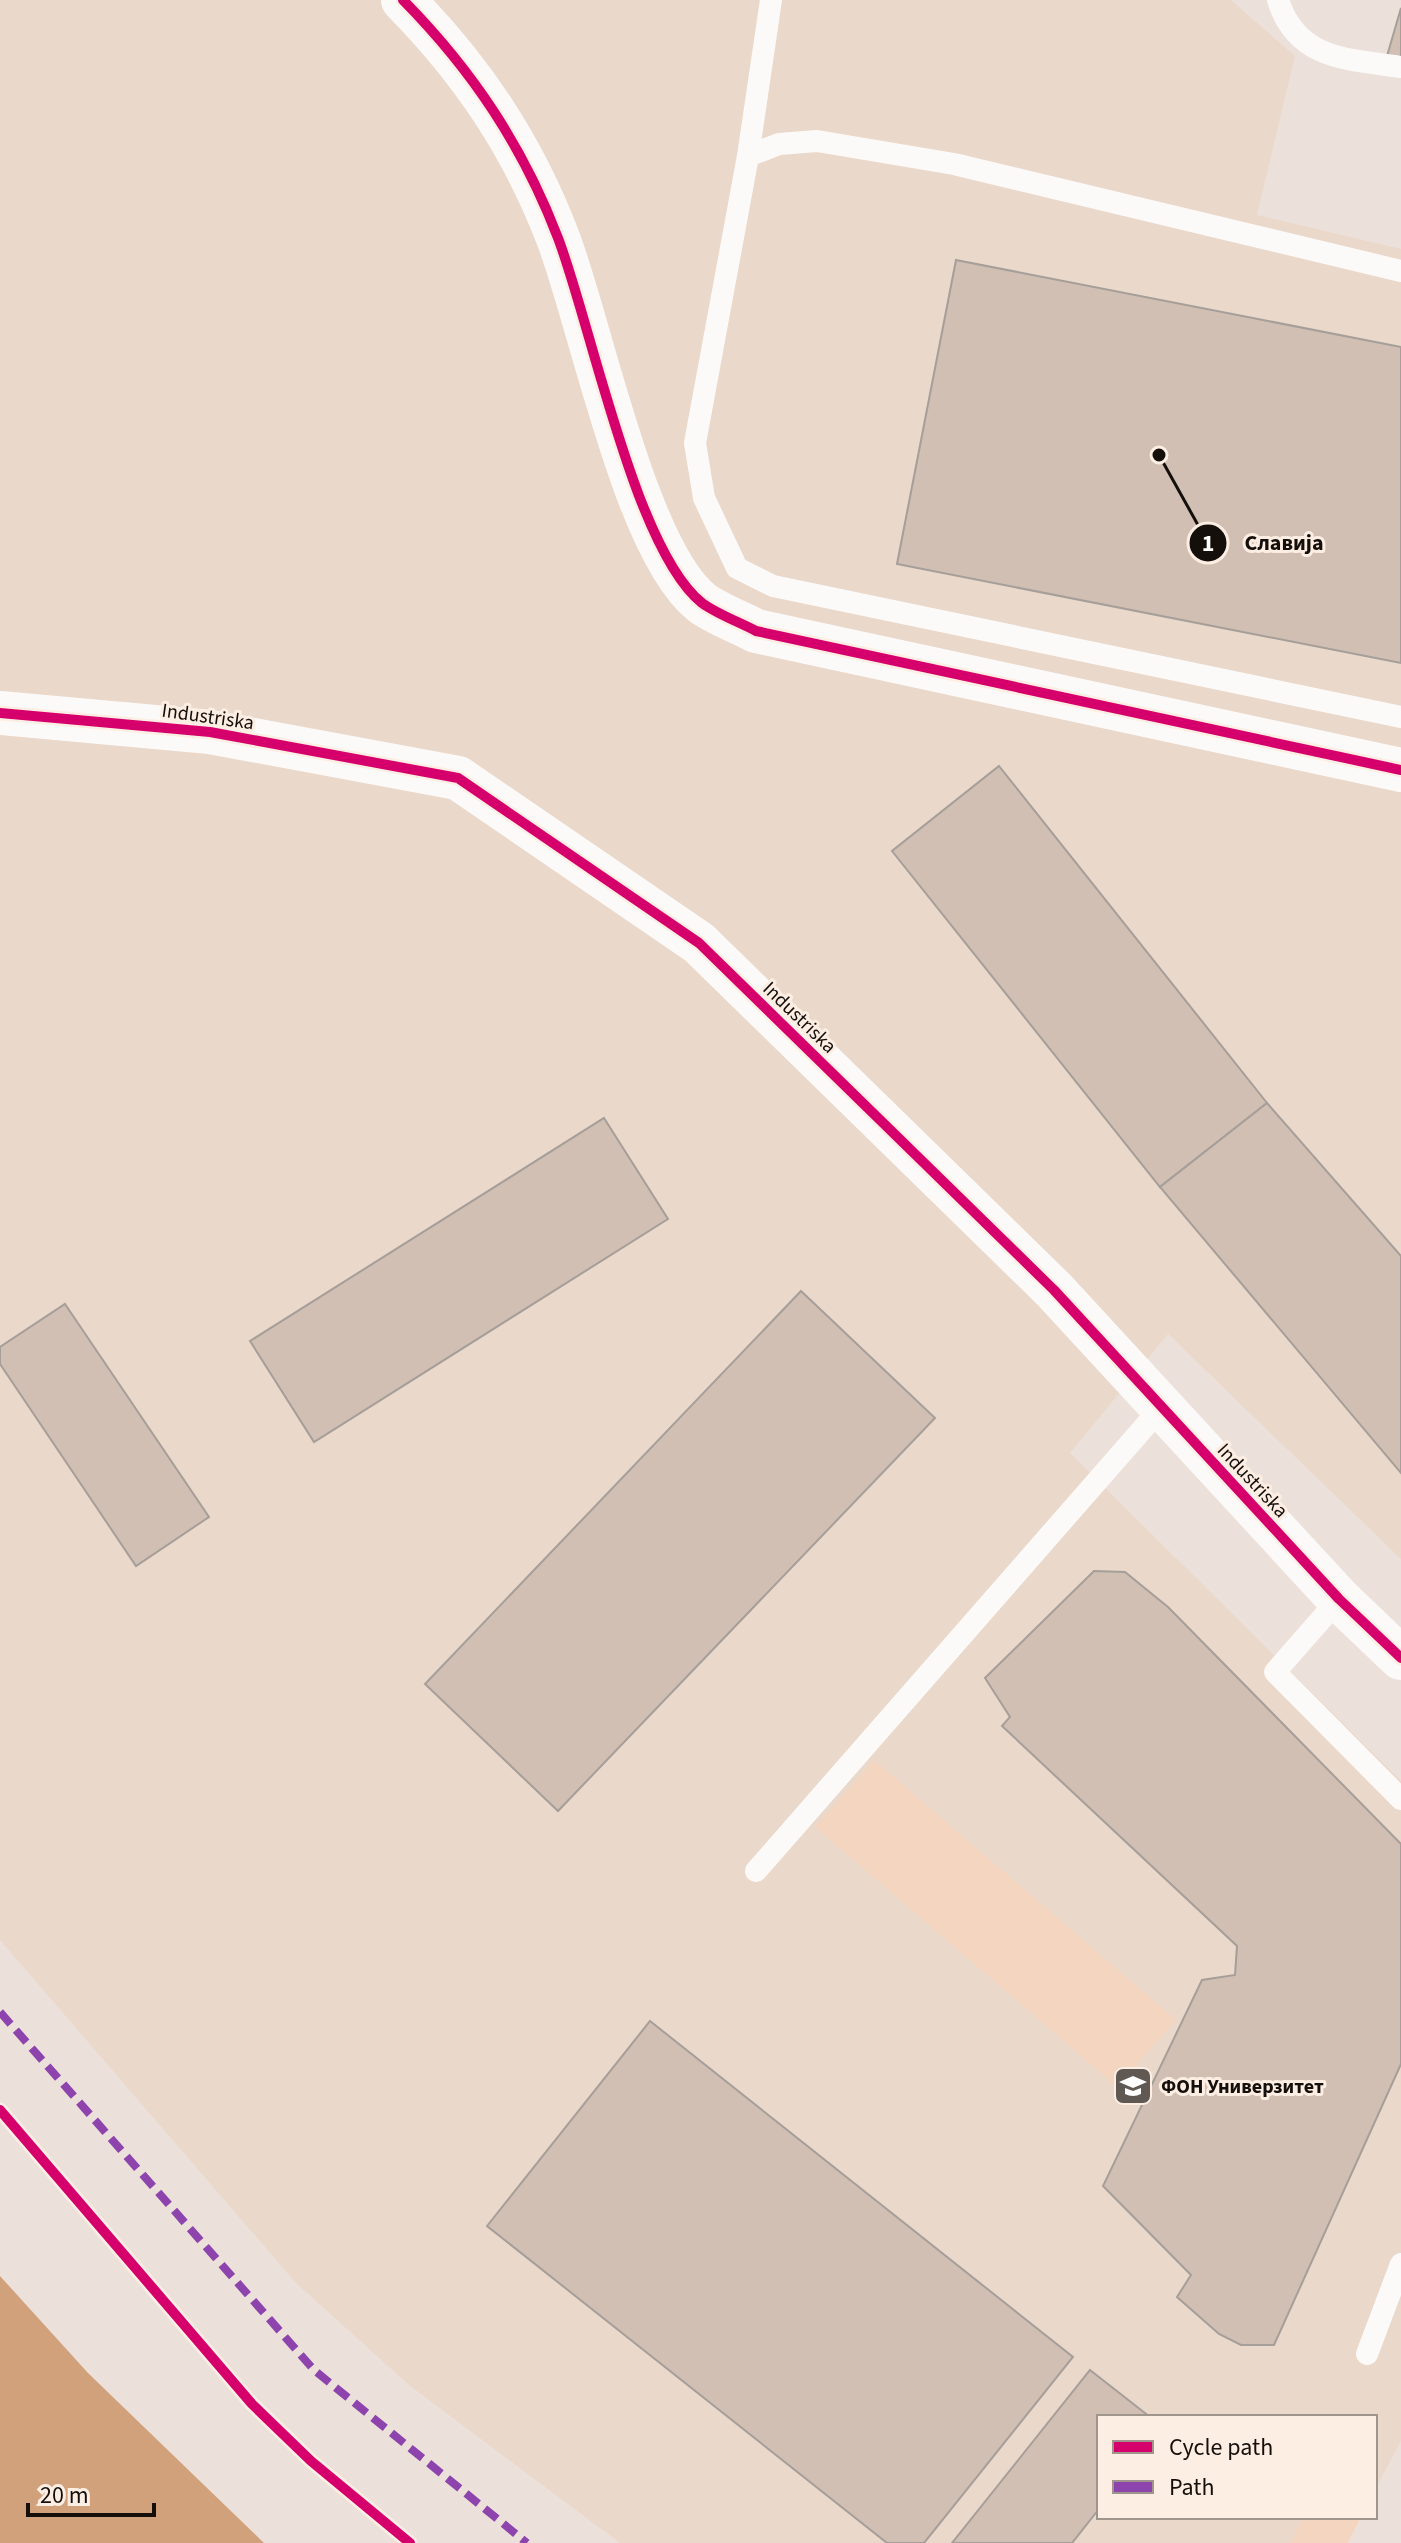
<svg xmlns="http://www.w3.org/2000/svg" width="1401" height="2543" viewBox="0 0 1401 2543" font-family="'Source Sans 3',sans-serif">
<rect width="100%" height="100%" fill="#ece1da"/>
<path fill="#ead8ca" d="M0,0H1231L1295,56L1257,215L1401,249V1559L1168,1334L1070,1453L1401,1781V2441L1378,2484L1375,2482V2417H1099V2517H1304L1290,2543H620L409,2385L296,2283L0,1940Z"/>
<g fill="#f3d5c0">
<path d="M874,1760L1176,2020L1117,2087L815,1827Z"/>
<path d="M1304,2517H1361L1348,2543H1290Z"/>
</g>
<path fill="#d1a17c" d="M0,2276L88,2373L264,2543H0Z"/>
<g fill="#d0bfb2" stroke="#a69e99" stroke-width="2">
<path d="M1401,8V60L1387,56Z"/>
<path d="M956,260L1401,347V663L897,564Z"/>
<path d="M999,766L1267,1103L1160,1187L892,851Z"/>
<path d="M1267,1103L1401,1256V1473L1160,1187Z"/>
<path d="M604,1118L668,1219L314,1442L250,1341Z"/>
<path d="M801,1291L935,1418L558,1811L425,1684Z"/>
<path d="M65,1304L209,1517L136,1566L0,1364V1347Z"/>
<path d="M1094,1571L1125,1572L1168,1607L1401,1844V2064L1274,2345H1241L1219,2334L1177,2297L1191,2275L1103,2186L1202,1980L1235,1975L1237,1946L1002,1726L1010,1717L985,1678Z"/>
<path d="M650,2021L1073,2357L924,2543H887L487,2226Z"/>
<path d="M1090,2370L1150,2417H1099V2509L1072,2543H952Z"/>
</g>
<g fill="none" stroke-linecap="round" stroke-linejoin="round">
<g stroke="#fcfaf9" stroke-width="22">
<path d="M1278,0C1297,60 1347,59 1401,67"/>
<path d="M748,156L771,0"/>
<path d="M1401,271L954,164L817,141L779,144L748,156L695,443L704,498L737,568L773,586L1401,717"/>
<path d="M1339,1599L1275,1672L1401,1799"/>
<path d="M756,1871L1161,1408"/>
<path d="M1367,2354L1401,2264"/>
</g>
<g stroke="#fcfaf9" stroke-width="44">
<path d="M403,0C472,70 523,146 558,238C591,324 635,550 702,603C717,614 739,622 756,631L1401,770"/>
<path d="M0,713L210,732L458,778L699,943L1054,1290L1339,1599L1401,1658"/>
</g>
<path stroke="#8e44ad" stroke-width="8" stroke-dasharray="16 8" stroke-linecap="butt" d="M0,2012L314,2370L527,2543"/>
<defs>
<g id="cycleway">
<path d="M403,0C472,70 523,146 558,238C591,324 635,550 702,603C717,614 739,622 756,631L1401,770"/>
<path d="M0,713L210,732L458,778L699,943L1054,1290L1339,1599L1401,1658"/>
<path d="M0,2110L252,2404L311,2461L410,2543"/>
</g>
</defs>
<use href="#cycleway" stroke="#fdeee4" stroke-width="15"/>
<use href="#cycleway" stroke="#d6006c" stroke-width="10"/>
</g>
<defs>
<symbol id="university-square" viewBox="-11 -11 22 22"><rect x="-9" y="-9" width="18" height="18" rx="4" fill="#605853" stroke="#fdeee4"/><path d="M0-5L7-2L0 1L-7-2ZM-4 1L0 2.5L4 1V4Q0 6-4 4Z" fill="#fff"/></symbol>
</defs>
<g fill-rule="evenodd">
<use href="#university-square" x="1111" y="2064" width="44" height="44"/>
</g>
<g text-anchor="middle" stroke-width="6" stroke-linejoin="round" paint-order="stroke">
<g font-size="20" fill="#150f0b" stroke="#fdeee4">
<text transform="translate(208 716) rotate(8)" y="7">Industriska</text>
<text transform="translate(800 1017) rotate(44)" y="7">Industriska</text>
<text transform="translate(1253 1480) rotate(47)" y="7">Industriska</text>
</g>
<g font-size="20" font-weight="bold" fill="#150f0b" stroke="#fdeee4" text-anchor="start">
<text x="1161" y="2093">ФОН Универзитет</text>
</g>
</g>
<path fill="none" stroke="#150f0b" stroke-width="3" d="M1159 455L1208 543"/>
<g fill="#150f0b" stroke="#fdeee4" stroke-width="3">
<circle cx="1159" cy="455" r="8"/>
<circle cx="1208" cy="543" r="20"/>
</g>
<g font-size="24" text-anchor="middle" font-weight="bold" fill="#fff">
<text x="1208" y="551">1</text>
</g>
<g font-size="22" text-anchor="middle" font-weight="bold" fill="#150f0b" stroke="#fdeee4" stroke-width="6" stroke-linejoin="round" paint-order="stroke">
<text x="1284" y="550">Славија</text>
</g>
<rect x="1097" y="2415" width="280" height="104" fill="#fdeee4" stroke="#a0958d" stroke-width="2"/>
<rect x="1113" y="2441" width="40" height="12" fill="#d6006c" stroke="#a0958d" stroke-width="2"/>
<text x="1169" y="2455" font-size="24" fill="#150f0b">Cycle path</text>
<rect x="1113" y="2481" width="40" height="12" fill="#8e44ad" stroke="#a0958d" stroke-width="2"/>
<text x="1169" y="2495" font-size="24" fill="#150f0b">Path</text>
<path d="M28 2503v12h126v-12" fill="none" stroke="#150f0b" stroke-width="4"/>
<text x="40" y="2503" font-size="24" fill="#150f0b" stroke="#fdeee4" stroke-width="6" paint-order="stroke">20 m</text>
</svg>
